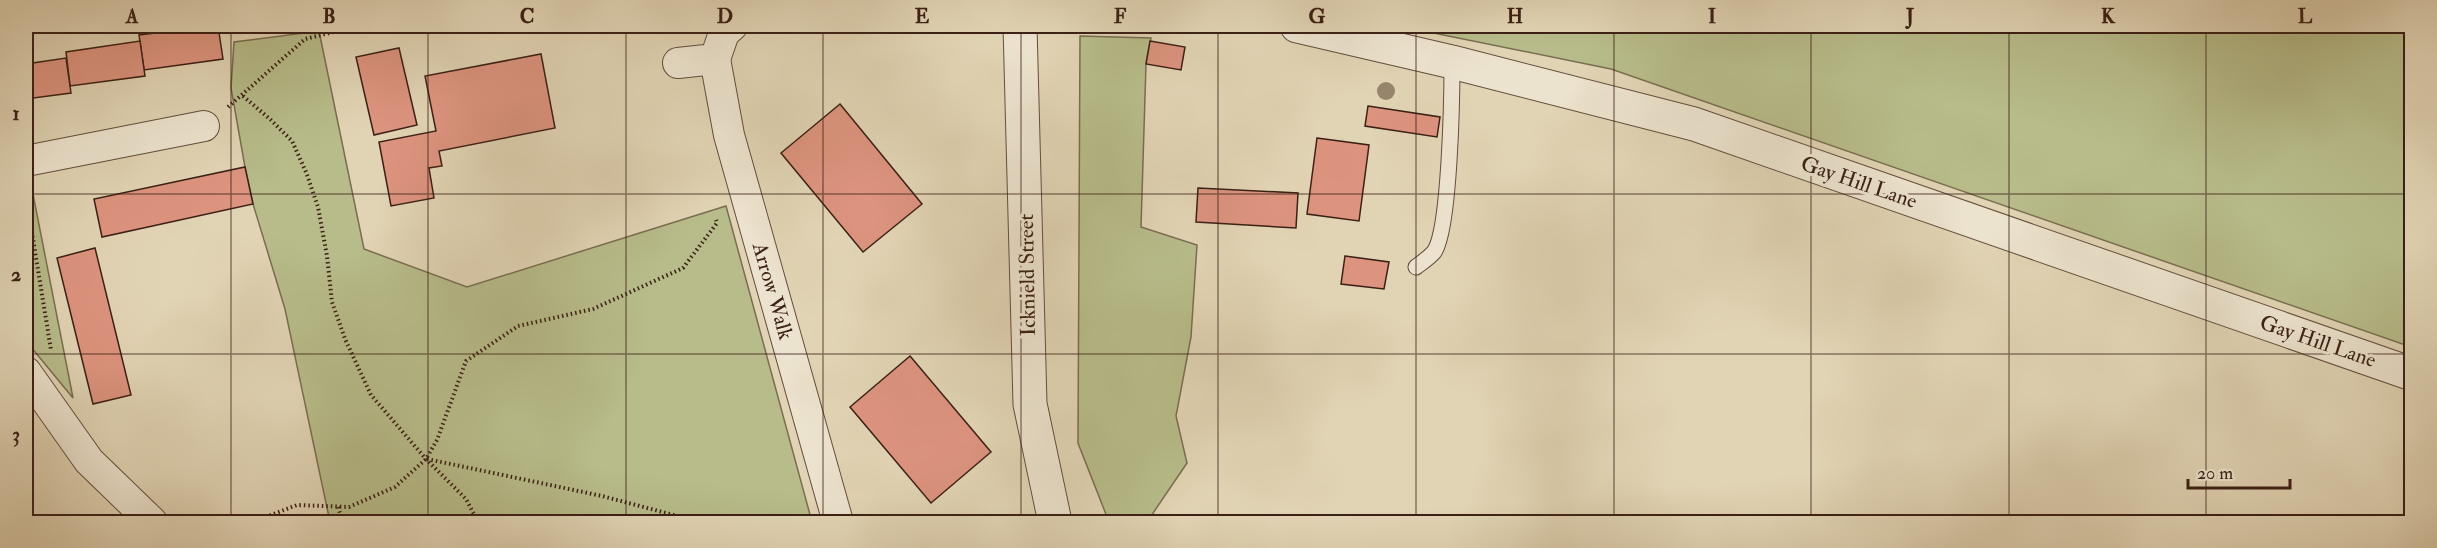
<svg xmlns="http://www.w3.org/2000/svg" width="2437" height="548" viewBox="0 0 2437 548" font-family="'IM FELL Double Pica',serif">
<rect width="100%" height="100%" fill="#e1d4b4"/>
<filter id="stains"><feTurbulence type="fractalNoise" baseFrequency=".00333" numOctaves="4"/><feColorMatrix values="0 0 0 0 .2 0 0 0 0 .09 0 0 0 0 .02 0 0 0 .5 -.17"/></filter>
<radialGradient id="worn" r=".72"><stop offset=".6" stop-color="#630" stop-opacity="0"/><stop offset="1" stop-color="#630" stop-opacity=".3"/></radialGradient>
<g fill="#b7bc8a" stroke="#796e50" stroke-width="1.5">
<path d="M1399,26H2411V347L1611,69Z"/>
<path d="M319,31L364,249L467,287L726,206L812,522H330L285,309L253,204L245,167L231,88L234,42Z"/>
<path d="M1080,36L1151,38L1146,64L1141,227L1197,245L1191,337L1176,416L1187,463L1147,522H1109L1078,443Z"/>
<path d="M31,184L73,398L26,341V186Z"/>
</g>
<g fill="#dd947f" stroke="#3b2015" stroke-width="1.5">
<path d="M185,26H218L223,59L144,70L139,35L186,29Z"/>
<path d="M140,41L145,76L70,86L66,52Z"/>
<path d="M1150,41L1185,47L1181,70L1146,64Z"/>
<path d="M399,48L417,125L374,135L356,57Z"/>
<path d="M541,54L555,128L439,151L442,166L429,168L434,198L391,206L379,142L436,131L425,76Z"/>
<path d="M66,58L71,93L26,99V64Z"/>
<path d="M840,104L922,204L863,252L781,153Z"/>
<path d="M1368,106L1440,117L1437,137L1365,126Z"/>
<path d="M1317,138L1369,145L1359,221L1307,214Z"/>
<path d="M245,167L253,204L102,237L94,199Z"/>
<path d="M1198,188L1298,193L1296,228L1196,222Z"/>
<path d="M95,248L131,395L93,404L57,258Z"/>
<path d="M1345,256L1389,262L1384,289L1341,284Z"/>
<path d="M910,356L991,452L931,503L850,407Z"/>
</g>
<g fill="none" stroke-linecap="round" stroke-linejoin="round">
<defs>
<path id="service" d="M1416,267C1421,263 1429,258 1434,252C1450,230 1452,95 1452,62"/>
<g id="minor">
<path d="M715,59L729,135L838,522"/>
<path d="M678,63L715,59L724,33L732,26"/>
<path d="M26,161L204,126"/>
<path d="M26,372L89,461L152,522"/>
</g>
<g id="tertiary">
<path d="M1020,26L1030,404L1055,522"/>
<path d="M1297,26L1452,62L1694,124L2412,374"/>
</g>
</defs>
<use href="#service" stroke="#644d3d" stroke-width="17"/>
<use href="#minor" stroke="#644d3d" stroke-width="32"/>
<use href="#tertiary" stroke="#644d3d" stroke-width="35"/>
<g stroke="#3b2015" stroke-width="4" stroke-dasharray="1.5 3" stroke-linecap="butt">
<path d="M243,96L271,120L292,141L306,172L318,207L327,256L332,302L345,339L371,395L426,459L466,499L478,522"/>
<path d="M228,107L305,39L358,26"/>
<path d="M26,196L51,350"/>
<path d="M427,459L602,496L700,522"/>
<path d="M338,507L343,522"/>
<path d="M253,522L297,505L349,507L395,487L426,459L437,440L466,361L518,326L593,309L683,268L717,223L716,220"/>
</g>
<use href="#service" stroke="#ece3ce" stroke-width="15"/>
<use href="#minor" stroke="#ece3ce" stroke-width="30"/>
<use href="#tertiary" stroke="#ece3ce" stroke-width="33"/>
</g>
<circle fill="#97866c" cx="1386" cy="91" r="9"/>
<path fill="none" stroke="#3b2015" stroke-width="1.5" stroke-opacity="0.55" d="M231,26V522M428,26V522M626,26V522M823,26V522M1021,26V522M1218,26V522M1416,26V522M1614,26V522M1811,26V522M2009,26V522M2206,26V522M26,194H2412M26,354H2412"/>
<g text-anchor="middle" stroke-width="6" stroke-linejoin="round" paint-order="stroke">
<g font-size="21" fill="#3b2015" stroke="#ece3ce">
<text transform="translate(1859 182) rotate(19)" y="7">Gay Hill Lane</text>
<text transform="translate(1027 275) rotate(-91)" y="7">Icknield Street</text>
<text transform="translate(773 291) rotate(74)" y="7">Arrow Walk</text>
<text transform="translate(2318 341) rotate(19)" y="7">Gay Hill Lane</text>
</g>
</g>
<rect width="2437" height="548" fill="none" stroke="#e1d4b4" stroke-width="66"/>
<path d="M2188 479v9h102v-9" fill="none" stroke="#3b2015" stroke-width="3"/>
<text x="2197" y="479" font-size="18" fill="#3b2015" stroke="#ece3ce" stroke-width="4.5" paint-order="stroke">20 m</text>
<rect x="33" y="33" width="2371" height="482" fill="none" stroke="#3b2015" stroke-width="2"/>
<g font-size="20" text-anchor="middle" font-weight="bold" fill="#3b2015">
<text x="132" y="23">A</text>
<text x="329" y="23">B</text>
<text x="527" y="23">C</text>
<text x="725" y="23">D</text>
<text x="922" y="23">E</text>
<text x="1120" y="23">F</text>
<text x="1317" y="23">G</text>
<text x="1515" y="23">H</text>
<text x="1712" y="23">I</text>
<text x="1910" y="23">J</text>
<text x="2108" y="23">K</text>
<text x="2305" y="23">L</text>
<text x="16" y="120">1</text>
<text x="16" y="281">2</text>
<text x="16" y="441">3</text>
</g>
<rect width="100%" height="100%" filter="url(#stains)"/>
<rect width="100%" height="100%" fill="url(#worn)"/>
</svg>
